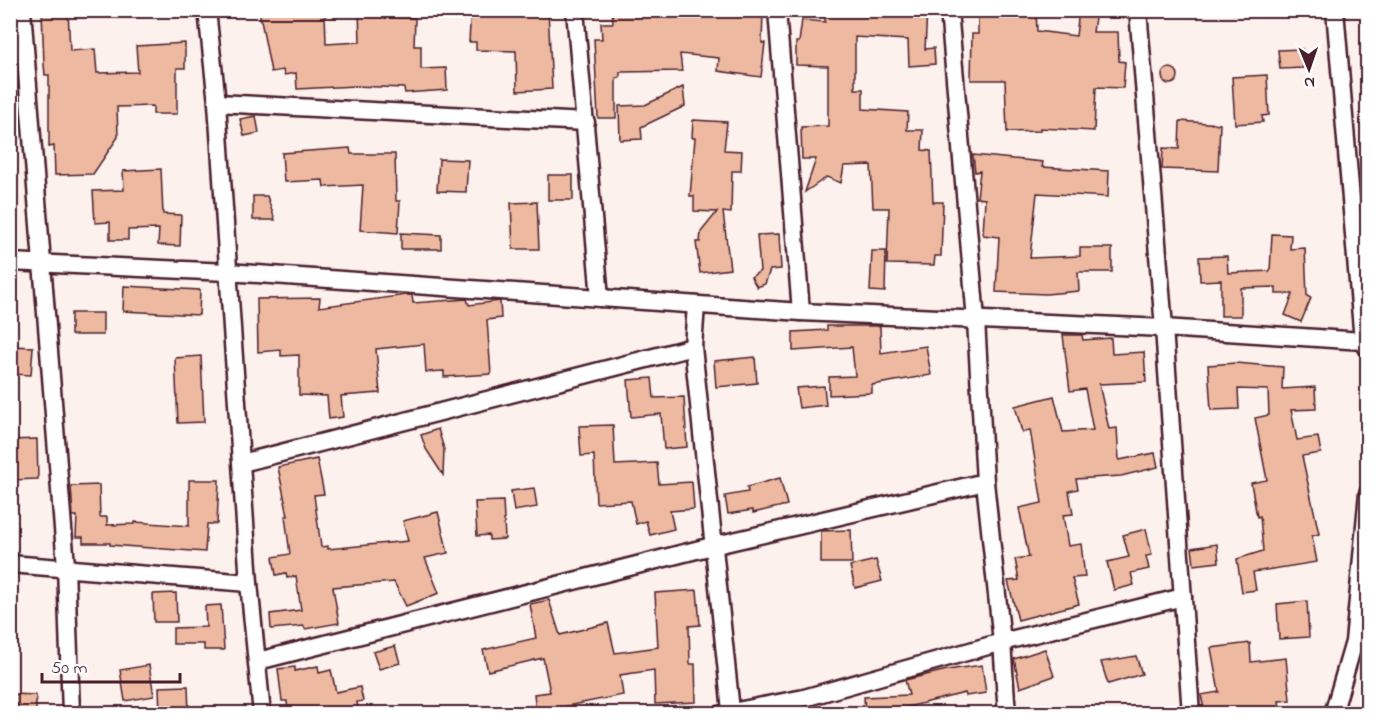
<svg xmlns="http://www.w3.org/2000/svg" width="1378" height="724" viewBox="0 0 1378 724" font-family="'Indie Flower',sans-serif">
<rect width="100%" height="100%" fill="#fcf1ec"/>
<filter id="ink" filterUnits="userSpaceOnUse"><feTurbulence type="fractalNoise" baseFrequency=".0167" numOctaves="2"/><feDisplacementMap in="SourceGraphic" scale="12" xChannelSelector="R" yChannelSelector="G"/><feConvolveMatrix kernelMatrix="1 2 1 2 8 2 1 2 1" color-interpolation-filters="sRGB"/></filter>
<g filter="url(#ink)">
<g fill="#eeb9a1" stroke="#4a1f2b" stroke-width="1.5">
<path d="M68,10L70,51L95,49L97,73L138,72L136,46L185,43V68H177V114H153V106L117,107L118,137L93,174L55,175L54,146L49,147V75H45L44,64L42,12Z"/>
<path d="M259,10L325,13L326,44L360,42L359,10H373V17L415,18L414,46H421V69L446,68L447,90L405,93L404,88L355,86L297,89L296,73L284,75L283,70L271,72Z"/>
<path d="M471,10H548L552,89L517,91L516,51L476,50V42H469Z"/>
<path d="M612,10H763L762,43H765L761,77L718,71L719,58L680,54L682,71L620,72V77L616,78V118H598L594,39H602L601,23H613Z"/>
<path d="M825,10H927L925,49L934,48L935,64L909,66L908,40L855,37V89H863V109L908,112L907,130H923L922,150L931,151L933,202H943L941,256H935L934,265L887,264L889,208H873L871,165L844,166L841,183L827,177L805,192L816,159H802L801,127L828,126V66L796,65V42H799L802,20L825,22Z"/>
<path d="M978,10H1036L1037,31L1076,36L1079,10H1096L1093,32H1118L1119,61L1125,62L1123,88L1096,87L1094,131L1040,128V131L1007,132L1005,80H971L972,34H978Z"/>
<path d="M1302,49L1303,68L1280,69L1278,50Z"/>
<circle cx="1170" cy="76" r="8"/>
<path d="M1267,75L1269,115L1262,116L1263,122L1235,124L1232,77Z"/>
<path d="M683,87L685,106L641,127L642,139L620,140L619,106L645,105Z"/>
<path d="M256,116L259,133L244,136L240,119Z"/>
<path d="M693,120L727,122L724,150L742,151L741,171H732L731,213L723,212L730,269L700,273L696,242H700L701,232L717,212L694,211V196H690L695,138H692Z"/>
<path d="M1180,121L1220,124L1218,171L1162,169L1163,148L1179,149Z"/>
<path d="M350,148L351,154H395L396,201H400L398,233L360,230L363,185L324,187L323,180L284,182L282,153Z"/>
<path d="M973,155L1043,162L1042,167L1109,171L1108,197L1037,193L1030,258L1080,256V248H1112V272H1078L1079,291L1046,294L996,292L999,237L983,235L985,199L977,198L980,171L975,172Z"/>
<path d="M439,159L468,160L466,192L437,191Z"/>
<path d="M161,169L163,214L181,215L180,246L158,245L159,229L128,230V240H110V222L95,223L93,191L124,190L123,171Z"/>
<rect x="548" y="175" width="25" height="25"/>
<path d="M253,196H267L275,220H253Z"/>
<path d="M537,202L539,249H513L511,203Z"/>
<path d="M401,233L441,235V249H401Z"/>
<path d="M779,234L781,269L770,270L765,284L757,287L751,277L760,271L757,235Z"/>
<path d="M1272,234L1291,235L1290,249L1305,248L1307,296L1311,298L1301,322L1285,315L1293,294H1276V287L1241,288V316H1221V280L1200,281L1199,257L1227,256L1228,273L1270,271Z"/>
<path d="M872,251H886L885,292L870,291Z"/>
<path d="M124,286L200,290L199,315L123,311Z"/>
<path d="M406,295H412L413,303L467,299L469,305L500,301L501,318L487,320L491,374L444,377V371L426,372L424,344L376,349L380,393L341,396L343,417L329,419L327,396L299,395V355L281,356V350L258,352L257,299L320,298L319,307Z"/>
<rect x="71" y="313" width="32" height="22"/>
<path d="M827,326H880L881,353L926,346L931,375L872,385V393L829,395V377L855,376L852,347L793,351V332L827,330Z"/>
<path d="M1063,335H1082L1083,340L1111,338L1112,354L1144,352L1146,382L1099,384L1109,429L1117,428L1119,460L1155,453L1158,467L1121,476L1076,479L1078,489L1069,491L1073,514L1063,515L1068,546L1081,544L1085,577L1072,578L1079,604L1018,620L1008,581L1019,580L1015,559L1029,557L1019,508L1042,503L1030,430L1022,432L1015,406L1054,396L1063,432L1093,430L1085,389L1070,391Z"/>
<path d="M10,346L33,347L31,375L10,374Z"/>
<path d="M201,356L204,422L178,423L175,358Z"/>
<path d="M755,357L757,383L716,387L714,361Z"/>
<path d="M1236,363L1283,367L1282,389L1315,387L1316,409L1291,410L1297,440L1318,437L1321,453L1302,456L1319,534L1312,536L1317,562L1253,572L1256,590L1242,592L1237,559L1263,551L1260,516L1257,517L1251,483L1267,480L1255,418L1269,415L1268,390L1238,389L1239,409L1211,410L1208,365Z"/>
<path d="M652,378L654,398L684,397L687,447L664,449L661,414L631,417L628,380Z"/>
<path d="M824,386L826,405L799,408L796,388Z"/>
<path d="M613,425L615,465L657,463L659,484L692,482L694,509L670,511L674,529L650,535L646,521L636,524L631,501L596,503L594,455L581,456L579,426Z"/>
<path d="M438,429L444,449L443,475L426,449L421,435Z"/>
<path d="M37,439L38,479L10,480V440Z"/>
<path d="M317,459L324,494L314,495L321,547L328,546V549L408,541L403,521L438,512L448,553L425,558L439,593L406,606L394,582L333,587L339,623L305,629L304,626L271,629L270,614L301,610L296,576L287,578L286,573L276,575L273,557L290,554L285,516H288L278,467Z"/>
<path d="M780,478L787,505L753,513V510L728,514L725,496L748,492L747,487Z"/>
<path d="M189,480H219L217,524H207L205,552L110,545V543H83V537H76L77,516H73L71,486L99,485L100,517H107V525L135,524V522L189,526Z"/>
<path d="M534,488L537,507L514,511L511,491Z"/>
<path d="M503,501L505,539L489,540V535L477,536L475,502Z"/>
<path d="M1146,529L1152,555L1146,556L1149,569L1131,573L1134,585L1114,590L1107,562L1129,557L1123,535Z"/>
<path d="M851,530L852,563H821V531Z"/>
<path d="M1217,544L1219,562L1194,565L1192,548Z"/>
<path d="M876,560L882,581L855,588L850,566Z"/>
<path d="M697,590L700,625L689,626L690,664H695L696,702L655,704L654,670L620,675L623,695L536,712L534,694L550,692L543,658L488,671L483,650L536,638L530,604L549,600L560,635L608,623L615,653L658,647L655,593Z"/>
<path d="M176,593L177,622H154L153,594Z"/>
<path d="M1307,601L1309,637L1279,639L1277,604Z"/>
<path d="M221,605L224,650H204V644H173V628L206,627L205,606Z"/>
<path d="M1250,643L1251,662L1286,658L1290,700L1279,701L1281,714H1212L1211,708L1204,709L1201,695L1219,692L1211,648Z"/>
<path d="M395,646L400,663L379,669L373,652Z"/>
<path d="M1045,649L1054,676L1020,688L1014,659Z"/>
<path d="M1136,656L1142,674L1108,684L1101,662Z"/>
<path d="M149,665L154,696L125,701L120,670Z"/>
<path d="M982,665L986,693L966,696L965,693L899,709L900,714H865L864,697L909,695L905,680L947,670Z"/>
<path d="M318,666L319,673L331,670L336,692L360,687L363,701L357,702L359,714H288L287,701H282L278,669L295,667V671Z"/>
<path d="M188,686L189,714H160L159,687Z"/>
<path d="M10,694L36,695V714H10Z"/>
</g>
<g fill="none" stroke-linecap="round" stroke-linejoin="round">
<defs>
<g id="street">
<path d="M22,10L66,566L71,714"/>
<path d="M207,10L217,103L249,583L262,714"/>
<path d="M575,10L600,298"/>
<path d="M777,10L801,312"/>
<path d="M949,10L976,320L985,482L1002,642L1007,714"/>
<path d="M1138,10L1164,328L1191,714"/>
<path d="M1335,10L1363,341L1368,349"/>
<path d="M217,103L586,122"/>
<path d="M10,262L228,272L801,312L1164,328L1363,341"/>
<path d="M696,305L693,347L731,711"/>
<path d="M242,463L693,347"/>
<path d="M10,564L249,583"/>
<path d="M258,661L712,546L985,482"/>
<path d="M722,714L804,698L1002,642L1183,597"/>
<path d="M1333,714L1354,642L1368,493"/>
</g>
</defs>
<use href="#street" stroke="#4a1f2b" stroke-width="21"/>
<use href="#street" stroke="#fff" stroke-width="16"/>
</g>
</g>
<rect width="1378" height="724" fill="none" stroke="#fff" stroke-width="36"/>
<rect x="18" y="18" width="1342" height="688" fill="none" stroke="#4a1f2b" stroke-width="2" filter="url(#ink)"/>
<g transform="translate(1309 69) rotate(178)" stroke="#ffffff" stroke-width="4.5" paint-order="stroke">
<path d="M0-4.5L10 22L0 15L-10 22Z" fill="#4a1f2b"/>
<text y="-9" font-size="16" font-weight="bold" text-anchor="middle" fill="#4a1f2b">N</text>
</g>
<path d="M42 673v9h138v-9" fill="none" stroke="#4a1f2b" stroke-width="3"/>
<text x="51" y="673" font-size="18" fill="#4a1f2b" stroke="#ffffff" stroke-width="4.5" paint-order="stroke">50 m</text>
</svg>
